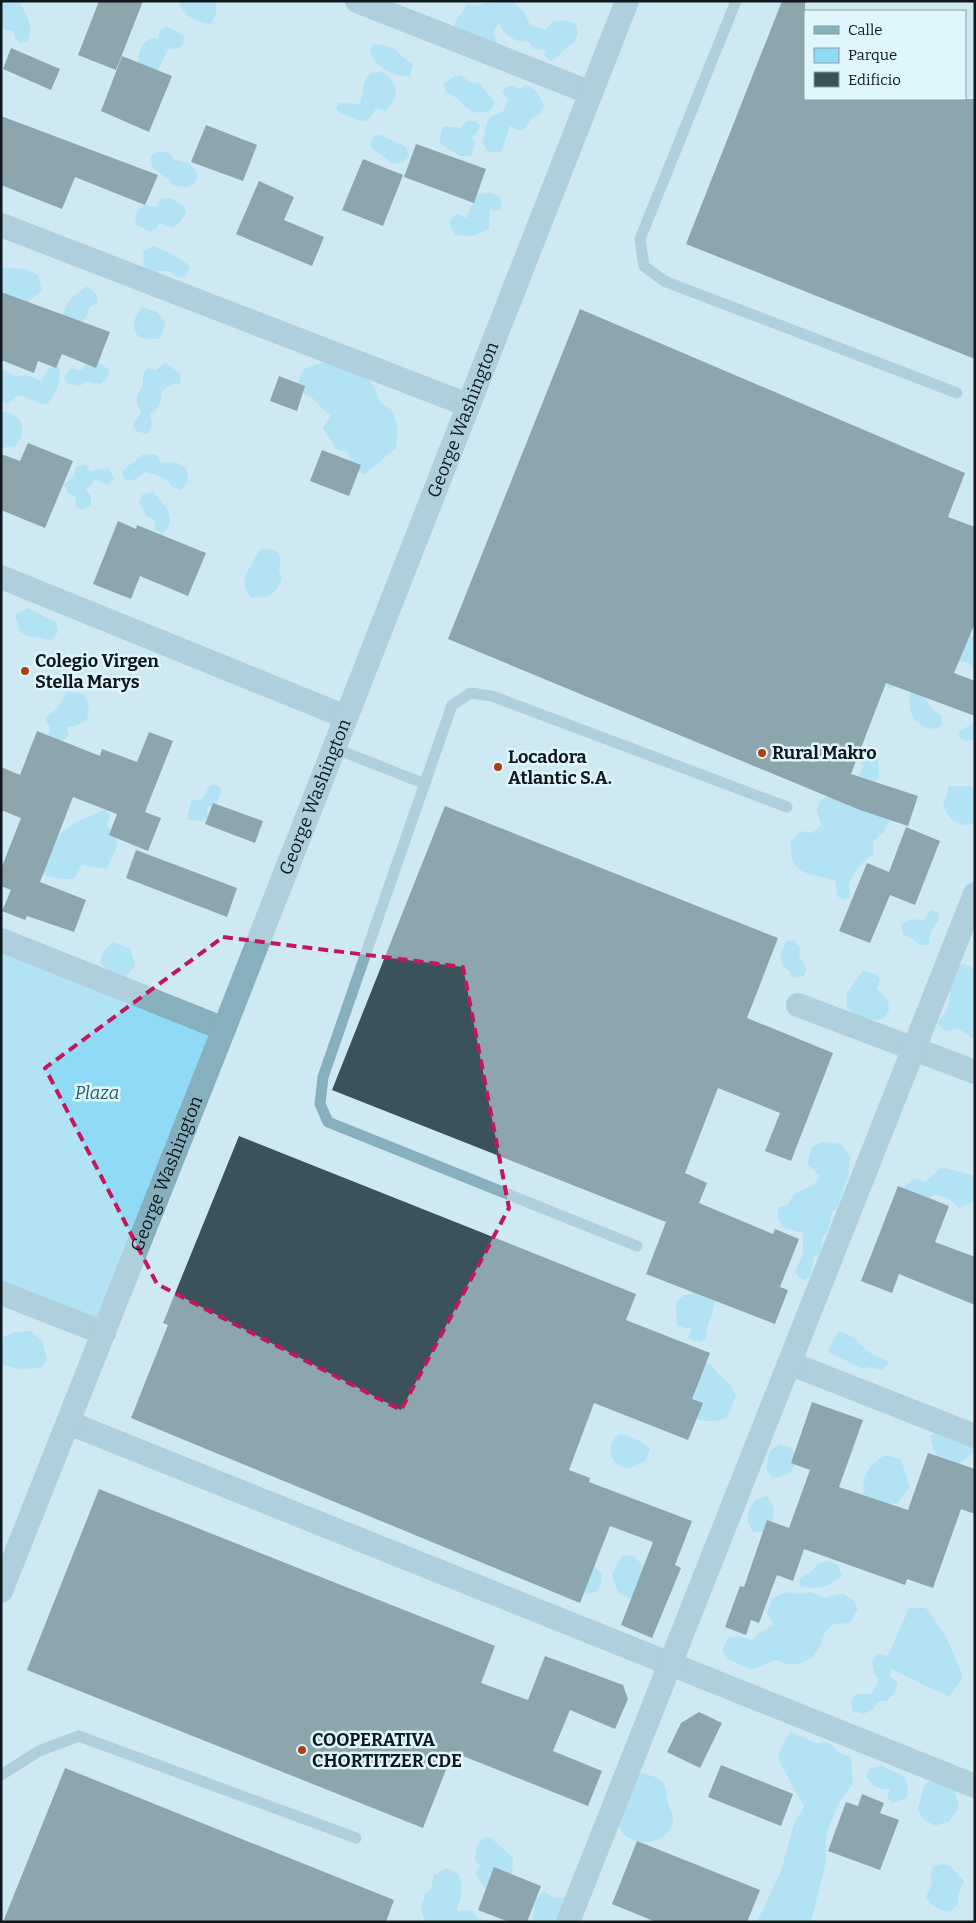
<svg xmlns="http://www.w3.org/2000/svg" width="976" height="1923" viewBox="0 0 976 1923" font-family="Bitter,serif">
<rect width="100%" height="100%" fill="#cfe9f3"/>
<g fill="#8fdbf5">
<path d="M1,1L19,3C27,13 35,29 27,42L20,43L15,38L14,32L1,28Z"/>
<path d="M179,1H216V13L212,23C198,25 182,15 179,1Z"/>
<path d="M492,1H512L525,13L530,25L545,30L552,22L563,20L576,24L578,34L574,43C564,47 561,56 551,61L544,56L546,50L534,49L529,42C514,42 505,36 499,23L493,33L500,50L457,32L454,24L468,3L477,6L484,3H492Z"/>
<path d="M167,26L184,36L183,45L176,49L169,48L156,73L138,63C138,51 143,37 158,38L160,31Z"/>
<path d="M374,44C400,46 395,54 413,64L410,77C391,75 376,68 369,50Z"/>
<path d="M382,72C399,82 401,99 385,111L376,109C366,125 363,122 349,117C343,114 341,115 336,109L338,103L360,104L364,82L371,73Z"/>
<path d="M461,75L469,82H478L495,102L491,110C464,120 468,100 448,94L443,85L454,76Z"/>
<path d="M527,85C536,91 541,95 544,106L540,114L532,118L523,130H517L510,126L501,152H488L482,142C487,134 484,121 492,116C496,114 499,114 503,111L508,100L502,93L507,86H514L519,89Z"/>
<path d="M467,121H475L480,126L477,133L471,137L476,142L471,156H460L439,143L443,126L461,128Z"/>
<path d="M381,135L406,147L409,156L404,162L392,164C385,155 375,154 369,144L374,136Z"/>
<path d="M158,151L169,153L175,160L190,163L198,176L194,184L186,187L173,185C165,172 149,174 151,156Z"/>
<path d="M489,193L499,196L503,203L499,211L490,210L489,229L473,236L455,235L449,223L452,218L458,214L466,218C469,209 474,204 477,195Z"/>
<path d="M171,198L184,206L186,213L180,222L172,228L160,223L156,229L149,231L137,225L135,217L138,210L145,205L156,207L161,199Z"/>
<path d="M153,246C162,248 185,260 190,267L186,277L179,278L168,271L152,272L144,266L143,252Z"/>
<path d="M1,264L4,268L26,269L38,275L42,290L27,303L1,296Z"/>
<path d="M87,286L96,294L98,303L90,307L86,317L78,325L63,318C66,298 73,298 87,286Z"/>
<path d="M142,307L157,312L166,322L160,339L139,338C131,326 133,318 142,307Z"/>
<path d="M95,360L110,370L106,380L100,384L86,381L80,386L69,384L64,378L71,368L80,370Z"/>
<path d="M324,362C355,369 370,368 380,402L392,410L398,428L396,448L364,475L353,468L348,452L336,449L323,428L331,415C317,407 319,399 301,392L298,382L304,369Z"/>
<path d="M58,363C63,378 57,395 46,405C35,403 30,397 18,395L8,404L1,402V369L17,377C26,374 34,377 42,382L46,371Z"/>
<path d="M165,363L180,373L181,384H172L162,391C162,402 159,408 150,414L152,423L148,434L138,432L134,428V422L141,413C136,402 134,396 143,387V375L148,368L156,370Z"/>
<path d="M3,411L15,415L22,423V437L15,446L1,448V412Z"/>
<path d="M143,454L156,455L161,462L178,463L187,470L188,482L181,490L172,487C165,475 157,476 145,472L134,480L125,481L122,473C127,464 136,462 143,454Z"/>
<path d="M86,465L90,471L108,468L114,478L108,485L95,480L86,490L91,496V506L82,510L75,506L76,498L67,492L64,484L73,477L76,467Z"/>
<path d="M153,492C164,504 180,519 162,533L153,529L155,521L146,516L139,502L143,494Z"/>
<path d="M263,548L275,550L281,558L279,570L282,579C276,594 268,599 251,598C242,584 243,578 252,564C256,557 256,553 263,548Z"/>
<path d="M27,608L56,622L58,632L51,640L28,636L20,632L15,615Z"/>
<path d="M970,634L975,641V690L973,668L967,662H956L901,681L896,687L889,689L887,686V680Z"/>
<path d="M912,687L924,693L930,707L942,716V724L936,729C912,727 905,709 912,687Z"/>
<path d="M67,691L84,694L89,706L87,720L76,726L67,727L69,735L65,740H52L49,735L50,727L45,719L58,707Z"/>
<path d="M975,722V740L965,741L960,738L958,732Z"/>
<path d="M864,748H872L878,760L879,778L873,783L889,821L884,832L873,842L874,854C864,859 852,874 849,885C849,888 850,894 850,897L845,900L838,897L835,881C810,872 788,878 791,841L801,831L811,833L821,826L817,809L820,801L858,778L863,766L859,760Z"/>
<path d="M210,785H216L222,789L217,803L207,808L208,817L203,822L187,819L191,801L202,799Z"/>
<path d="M949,786H970L975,788V823C959,829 949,819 943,806Z"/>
<path d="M105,810L110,815L107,827L117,833V846L107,869L82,865L74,879C61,880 48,878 37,872C55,834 65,824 105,810Z"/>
<path d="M930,910L938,912L939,920C932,926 929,936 929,945H918L915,940L903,935L901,926C908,918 914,918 924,921Z"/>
<path d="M794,940L800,948L799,956L807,969L804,976L797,978L791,976L790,971L783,967L780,957L786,941Z"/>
<path d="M114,942L131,949L135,966L126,977L109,972L100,962L104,950Z"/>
<path d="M1,947L220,1039L104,1333L1,1300Z"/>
<path d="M964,964L975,969V1040L959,1029C949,1031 944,1032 937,1023L947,1010L950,997V986L957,965Z"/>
<path d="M863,970L876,974L880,980L877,989L888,1000L889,1011L883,1019C868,1023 855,1018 846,1006L847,993Z"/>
<path d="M822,1142L841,1144L850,1157L849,1173L837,1209L832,1212L828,1230L823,1237L820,1254L814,1257L810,1278L804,1280L798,1277L795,1271L803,1254V1233L785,1229L777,1217L779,1207L789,1204C795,1184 810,1195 820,1176L807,1164L812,1147Z"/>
<path d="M942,1167L975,1176L974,1202L959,1208L950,1199L935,1194L924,1203L903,1188L914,1178L925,1182Z"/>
<path d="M697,1286L715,1294C717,1310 706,1322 706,1338L701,1342L694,1341L688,1337L692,1327L687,1329L677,1325L676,1302L684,1295H691Z"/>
<path d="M31,1331L43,1342L47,1360L41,1368L19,1369L1,1364V1338L14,1332Z"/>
<path d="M838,1331C855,1335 855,1341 868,1351C874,1356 882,1357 889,1362L883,1370L867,1367L863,1369L828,1352Z"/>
<path d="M697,1363L711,1364C719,1378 728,1377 736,1395L727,1418C709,1424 701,1421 685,1413Z"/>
<path d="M946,1429L973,1438L974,1452L959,1464L943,1463L934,1451L931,1442V1435Z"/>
<path d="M620,1433L642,1442L650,1449L646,1461L627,1469C608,1463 604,1445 620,1433Z"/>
<path d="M779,1444L792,1448L798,1461L789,1474L773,1479L766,1469L769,1452Z"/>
<path d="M885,1455L901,1459L910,1487L897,1504L882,1503L864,1495C861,1475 868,1466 885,1455Z"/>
<path d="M767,1496C778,1510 775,1519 766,1532H753C744,1518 747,1512 756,1499Z"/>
<path d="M622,1555L634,1556L646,1569L638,1602L618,1593L612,1575Z"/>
<path d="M827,1561L838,1565L842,1576C828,1588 816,1590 799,1586L800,1578L812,1571L818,1563Z"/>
<path d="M588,1562C602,1569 607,1579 596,1592L586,1594L577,1590Z"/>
<path d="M785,1592L799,1594L811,1592L823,1598L843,1593L853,1600L858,1609L850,1623L834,1624L824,1633C820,1658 800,1672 776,1660L751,1670L728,1659L722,1651L728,1638L739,1636L751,1640L760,1632L774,1625L767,1613L772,1599Z"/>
<path d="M909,1608H926L945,1634L963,1677L949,1697L891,1669L890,1677L898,1683L895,1692L886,1701H878L873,1710L863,1714L852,1711L851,1702L856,1694H872L879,1679L874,1673L872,1662L877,1654L888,1656Z"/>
<path d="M790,1732L816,1743H829L839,1753L851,1757L853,1784L839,1802L826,1835V1862L811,1922H757L781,1871L794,1824L804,1807L777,1757Z"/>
<path d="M882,1766L905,1777L908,1787L907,1798L893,1803L887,1798L890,1789C877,1790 873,1786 866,1776L871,1768Z"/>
<path d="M643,1773C666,1780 664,1781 668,1802C668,1807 673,1811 673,1816C674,1850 617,1849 619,1821C620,1806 628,1790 631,1776Z"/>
<path d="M933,1779C953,1785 956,1788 959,1809L949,1822L935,1826L923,1819L918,1809L924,1785Z"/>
<path d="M490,1837L513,1858L512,1875L494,1890L485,1888L475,1873L480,1866L475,1861L476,1848L482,1838Z"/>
<path d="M943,1864L950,1866L964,1881L958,1895V1904L950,1912C939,1910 932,1907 926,1897L932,1883L930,1875L933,1866Z"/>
<path d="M447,1868L459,1874C465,1894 461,1893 457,1911L470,1910L477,1918L490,1922H425L421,1910L425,1893L431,1889L434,1875Z"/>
<path d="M544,1891L554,1898L567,1897L561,1922L532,1921L536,1899Z"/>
</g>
<g fill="#3c525a">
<path d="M99,1H143L116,70L78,55Z"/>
<path d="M782,1H805V99H975V359L686,244Z"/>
<path d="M11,48L60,69L51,90L3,69Z"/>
<path d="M122,56L172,76L149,132L101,111Z"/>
<path d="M1,116L158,175L145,205L75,177L62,209L1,185Z"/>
<path d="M206,125L257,145L243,181L191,162Z"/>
<path d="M416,144L486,169L474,203L404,177Z"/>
<path d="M363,159L403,175L383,226L342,210Z"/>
<path d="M259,181L294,197L284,220L324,237L312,266L236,234Z"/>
<path d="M1,292L110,332L96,368L62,354L56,368L38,361L34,373L1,360Z"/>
<path d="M580,309L965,473L948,517L975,527V623L954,673L975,681V716L886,683L851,774L918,796L908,826L860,810L448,639Z"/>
<path d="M279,376L305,386L297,411L270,401Z"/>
<path d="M28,443L73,461L45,528L1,510V454L20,461Z"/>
<path d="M322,450L361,465L349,496L310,481Z"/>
<path d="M118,521L136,529L137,525L206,553L188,596L140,576L131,599L93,584Z"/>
<path d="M37,731L100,756L102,749L137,762L149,732L173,741L145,812L161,818L148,851L109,835L117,814L73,797L40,882L86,900L74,932L27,916L25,920L2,911L11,890L1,886V869L21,818L1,810V767L20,775Z"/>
<path d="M213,803L263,821L255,843L205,824Z"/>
<path d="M445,806L778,938L747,1018L833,1053L791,1161L765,1151L780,1113L718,1088L685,1173L707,1183L699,1203L773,1234L775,1229L799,1239L780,1287L788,1290L775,1324L646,1274L666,1222L332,1090Z"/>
<path d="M906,827L940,841L915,905L890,895L870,943L839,931L867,863L889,872Z"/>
<path d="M136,850L237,888L227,917L126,878Z"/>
<path d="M239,1136L636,1294L626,1320L710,1353L692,1399L703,1403L688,1440L594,1403L569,1470L590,1478L589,1482L692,1521L675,1565L681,1568L652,1638L621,1625L653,1542L610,1526L580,1603L131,1418L168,1325L163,1323Z"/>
<path d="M898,1186L949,1206L935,1242L975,1257V1305L899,1274L892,1293L861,1281Z"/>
<path d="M812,1402L863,1420L839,1487L908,1510L928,1453L975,1469V1514L961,1509L933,1588L907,1579L905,1585L804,1549L793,1581L777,1575L759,1623L751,1620L746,1635L725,1627L740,1586L744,1587L767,1520L789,1528L810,1470L791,1463Z"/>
<path d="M99,1489L495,1646L481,1683L528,1700L545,1656L623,1685L628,1699L615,1729L570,1710L553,1751L602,1771L588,1806L453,1752L423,1828L27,1670Z"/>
<path d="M699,1712L722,1723L700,1768L667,1752L681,1723Z"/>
<path d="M721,1765L793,1794L781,1826L708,1797Z"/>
<path d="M65,1768L394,1900L386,1922H3Z"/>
<path d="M862,1794L884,1803L880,1813L899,1820L880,1870L828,1851L846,1802L858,1806Z"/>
<path d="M637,1841L760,1890L747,1922H656L612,1904Z"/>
<path d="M494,1867L541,1886L527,1922H509L478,1910Z"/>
</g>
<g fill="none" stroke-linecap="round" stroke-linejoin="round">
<g stroke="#86b0be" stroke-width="11">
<path d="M736,1L640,239L644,266L664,281L957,393"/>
<path d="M334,748L425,784"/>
<path d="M637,1246L328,1122L320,1104L323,1077L452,705L471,693L492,696L787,807"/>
<path d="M1,1775L39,1751L79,1736L356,1838"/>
</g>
<g stroke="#86b0be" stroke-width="24">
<path d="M357,1L591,93"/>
<path d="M1,225L468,405"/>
<path d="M1,577L346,717"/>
<path d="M1,940L224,1029"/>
<path d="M798,1005L975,1072"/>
<path d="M1,1293L104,1333"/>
<path d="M789,1363L975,1436"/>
<path d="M69,1423L975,1786"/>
<path id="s1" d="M1,1591L224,1029L627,1"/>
<path d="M568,1922L975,894"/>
</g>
</g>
<path d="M0 0H976V1923H0ZM223,937L463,967L509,1208L401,1410L157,1284L45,1068Z" fill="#cfe9f3" fill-opacity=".55" fill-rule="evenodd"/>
<path fill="none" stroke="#c2185b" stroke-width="4" stroke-dasharray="10 6" stroke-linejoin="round" d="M223,937L463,967L509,1208L401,1410L157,1284L45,1068Z"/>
<g fill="#a84215" stroke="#e0f6fd" stroke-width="2">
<circle cx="25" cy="671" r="5"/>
<circle cx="762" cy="753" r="5"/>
<circle cx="498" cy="767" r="5"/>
<circle cx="302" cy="1750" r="5"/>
</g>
<g text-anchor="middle" stroke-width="5" stroke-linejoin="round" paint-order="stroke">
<g font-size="18" fill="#0f181c" stroke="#e0f6fd">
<text dy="6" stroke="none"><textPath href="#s1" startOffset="1259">George Washington</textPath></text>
<text dy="6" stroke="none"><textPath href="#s1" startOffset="854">George Washington</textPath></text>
<text dy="6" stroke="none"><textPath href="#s1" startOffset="449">George Washington</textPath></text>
</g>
<g font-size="18" font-weight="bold" fill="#0f181c" stroke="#e0f6fd" text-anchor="start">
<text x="35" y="667">Colegio Virgen<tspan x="35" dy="21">Stella Marys</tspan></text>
<text x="772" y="759">Rural Makro</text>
<text x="508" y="763">Locadora<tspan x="508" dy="21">Atlantic S.A.</tspan></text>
<text x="312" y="1746">COOPERATIVA<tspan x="312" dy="21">CHORTITZER CDE</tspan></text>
</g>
<g font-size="18" font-style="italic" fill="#2b5a68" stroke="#e0f6fd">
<text x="97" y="1099">Plaza</text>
</g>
</g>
<rect width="976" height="1923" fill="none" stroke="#0f181c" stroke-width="5"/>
<rect x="804" y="10" width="162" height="90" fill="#e0f6fd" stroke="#8c9da3"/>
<rect x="814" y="26" width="25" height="8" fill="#86b0be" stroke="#8c9da3"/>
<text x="848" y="35" font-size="15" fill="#0f181c">Calle</text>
<rect x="814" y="48" width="25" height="15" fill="#8fdbf5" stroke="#8c9da3"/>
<text x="848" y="60" font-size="15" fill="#0f181c">Parque</text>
<rect x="814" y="72" width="25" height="15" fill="#3c525a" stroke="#8c9da3"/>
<text x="848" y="85" font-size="15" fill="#0f181c">Edificio</text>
</svg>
